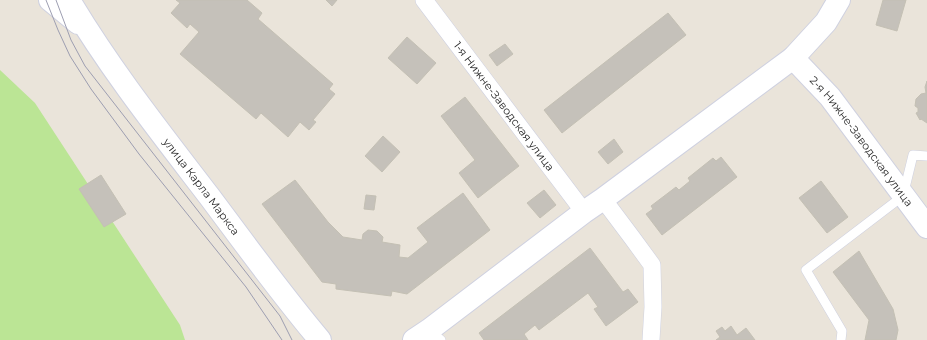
<svg xmlns="http://www.w3.org/2000/svg" width="927" height="340" viewBox="0 0 927 340" font-family="Montserrat,sans-serif">
<rect width="100%" height="100%" fill="#eae4da"/>
<path fill="#bbe595" d="M0,70L35,103L180,325L185,340H0Z"/>
<g fill="#c5c1ba" stroke="#c4c0b4">
<path d="M176,0H247L262,13L258,19L333,84L329,89L335,94L313,120L316,122L309,130L300,122L288,137L261,113L256,119L180,54L199,32L190,24L187,28L171,13L180,3Z"/>
<path d="M326,0H337L332,6Z"/>
<path d="M883,0H906L897,31L876,25Z"/>
<path d="M668,13L686,35L562,133L544,110Z"/>
<path d="M407,37L436,63L417,84L388,58Z"/>
<path d="M505,44L513,54L497,66L489,55Z"/>
<path d="M927,81V123L921,119L920,120L916,113L918,112V108L915,106L916,99L921,94L926,93L925,87Z"/>
<path d="M465,97L519,166L478,198L459,173L475,160L441,116Z"/>
<path d="M383,136L400,152L382,172L365,156Z"/>
<path d="M614,139L623,152L608,164L598,152Z"/>
<path d="M721,157L737,177L662,235L646,214L653,209L651,206L676,187L679,190L690,181L688,178L713,158L716,161Z"/>
<path d="M101,175L126,214L104,227L79,189Z"/>
<path d="M295,180L328,222L343,237L362,240L363,234L368,230L377,231L383,237L382,242L400,245L399,257L408,258L428,242L417,228L463,193L490,230L407,294L392,291L391,296L336,289V284L322,282L262,204Z"/>
<path d="M821,181L848,217L827,233L799,198Z"/>
<path d="M544,190L556,205L540,218L527,203Z"/>
<path d="M366,195L376,196L374,210L364,209Z"/>
<path d="M590,248L623,292L628,289L638,302L606,326L594,309L598,307L588,293L539,330L535,325L524,334L528,340H484L479,333Z"/>
<path d="M859,251L893,309L898,330L896,340H865L869,320L833,272Z"/>
<path d="M731,326L737,335L746,328L755,340H716L720,337L716,331L722,327L725,331Z"/>
</g>
<g fill="none" stroke-linecap="round" stroke-linejoin="round">
<defs>
<g id="lane">
<path d="M429,330L441,340"/>
<path d="M841,340L842,331L806,270L903,196L913,155L927,156"/>
</g>
<g id="street">
<path id="s1" d="M424,0L584,212"/>
<path d="M603,199L633,239L652,265L653,307L651,340"/>
</g>
<g id="secondary">
<path d="M50,0L78,23"/>
<path id="s2" d="M69,0C110,69 160,132 209,196C245,244 281,294 320,340"/>
<path id="s3" d="M793,58L830,97L927,227"/>
<path d="M414,340L429,330L584,212L603,199L793,58L826,22L839,0"/>
</g>
</defs>
<use href="#lane" stroke="#cfd1e0" stroke-width="10"/>
<use href="#street" stroke="#cfd1e0" stroke-width="18"/>
<use href="#secondary" stroke="#cfd1e0" stroke-width="24"/>
<use href="#lane" stroke="#fff" stroke-width="9"/>
<use href="#street" stroke="#fff" stroke-width="17"/>
<use href="#secondary" stroke="#fff" stroke-width="22"/>
<g stroke="#9d9eb1" stroke-width="1">
<path d="M46,0L58,30L70,56L91,89L139,154L246,287L282,340"/>
<path d="M56,0L71,40L85,66L280,316L292,340"/>
</g>
</g>
<g text-anchor="middle" stroke-width="4" stroke-linejoin="round" paint-order="stroke">
<g font-size="11" fill="#282828" stroke="#fff">
<text dy="4" stroke="none"><textPath href="#s1" startOffset="133">1-я Нижне-Заводская улица</textPath></text>
<text dy="4" stroke="none"><textPath href="#s3" startOffset="108">2-я Нижне-Заводская улица</textPath></text>
<text dy="4" stroke="none"><textPath href="#s2" startOffset="229">улица Карла Маркса</textPath></text>
</g>
</g>
</svg>
